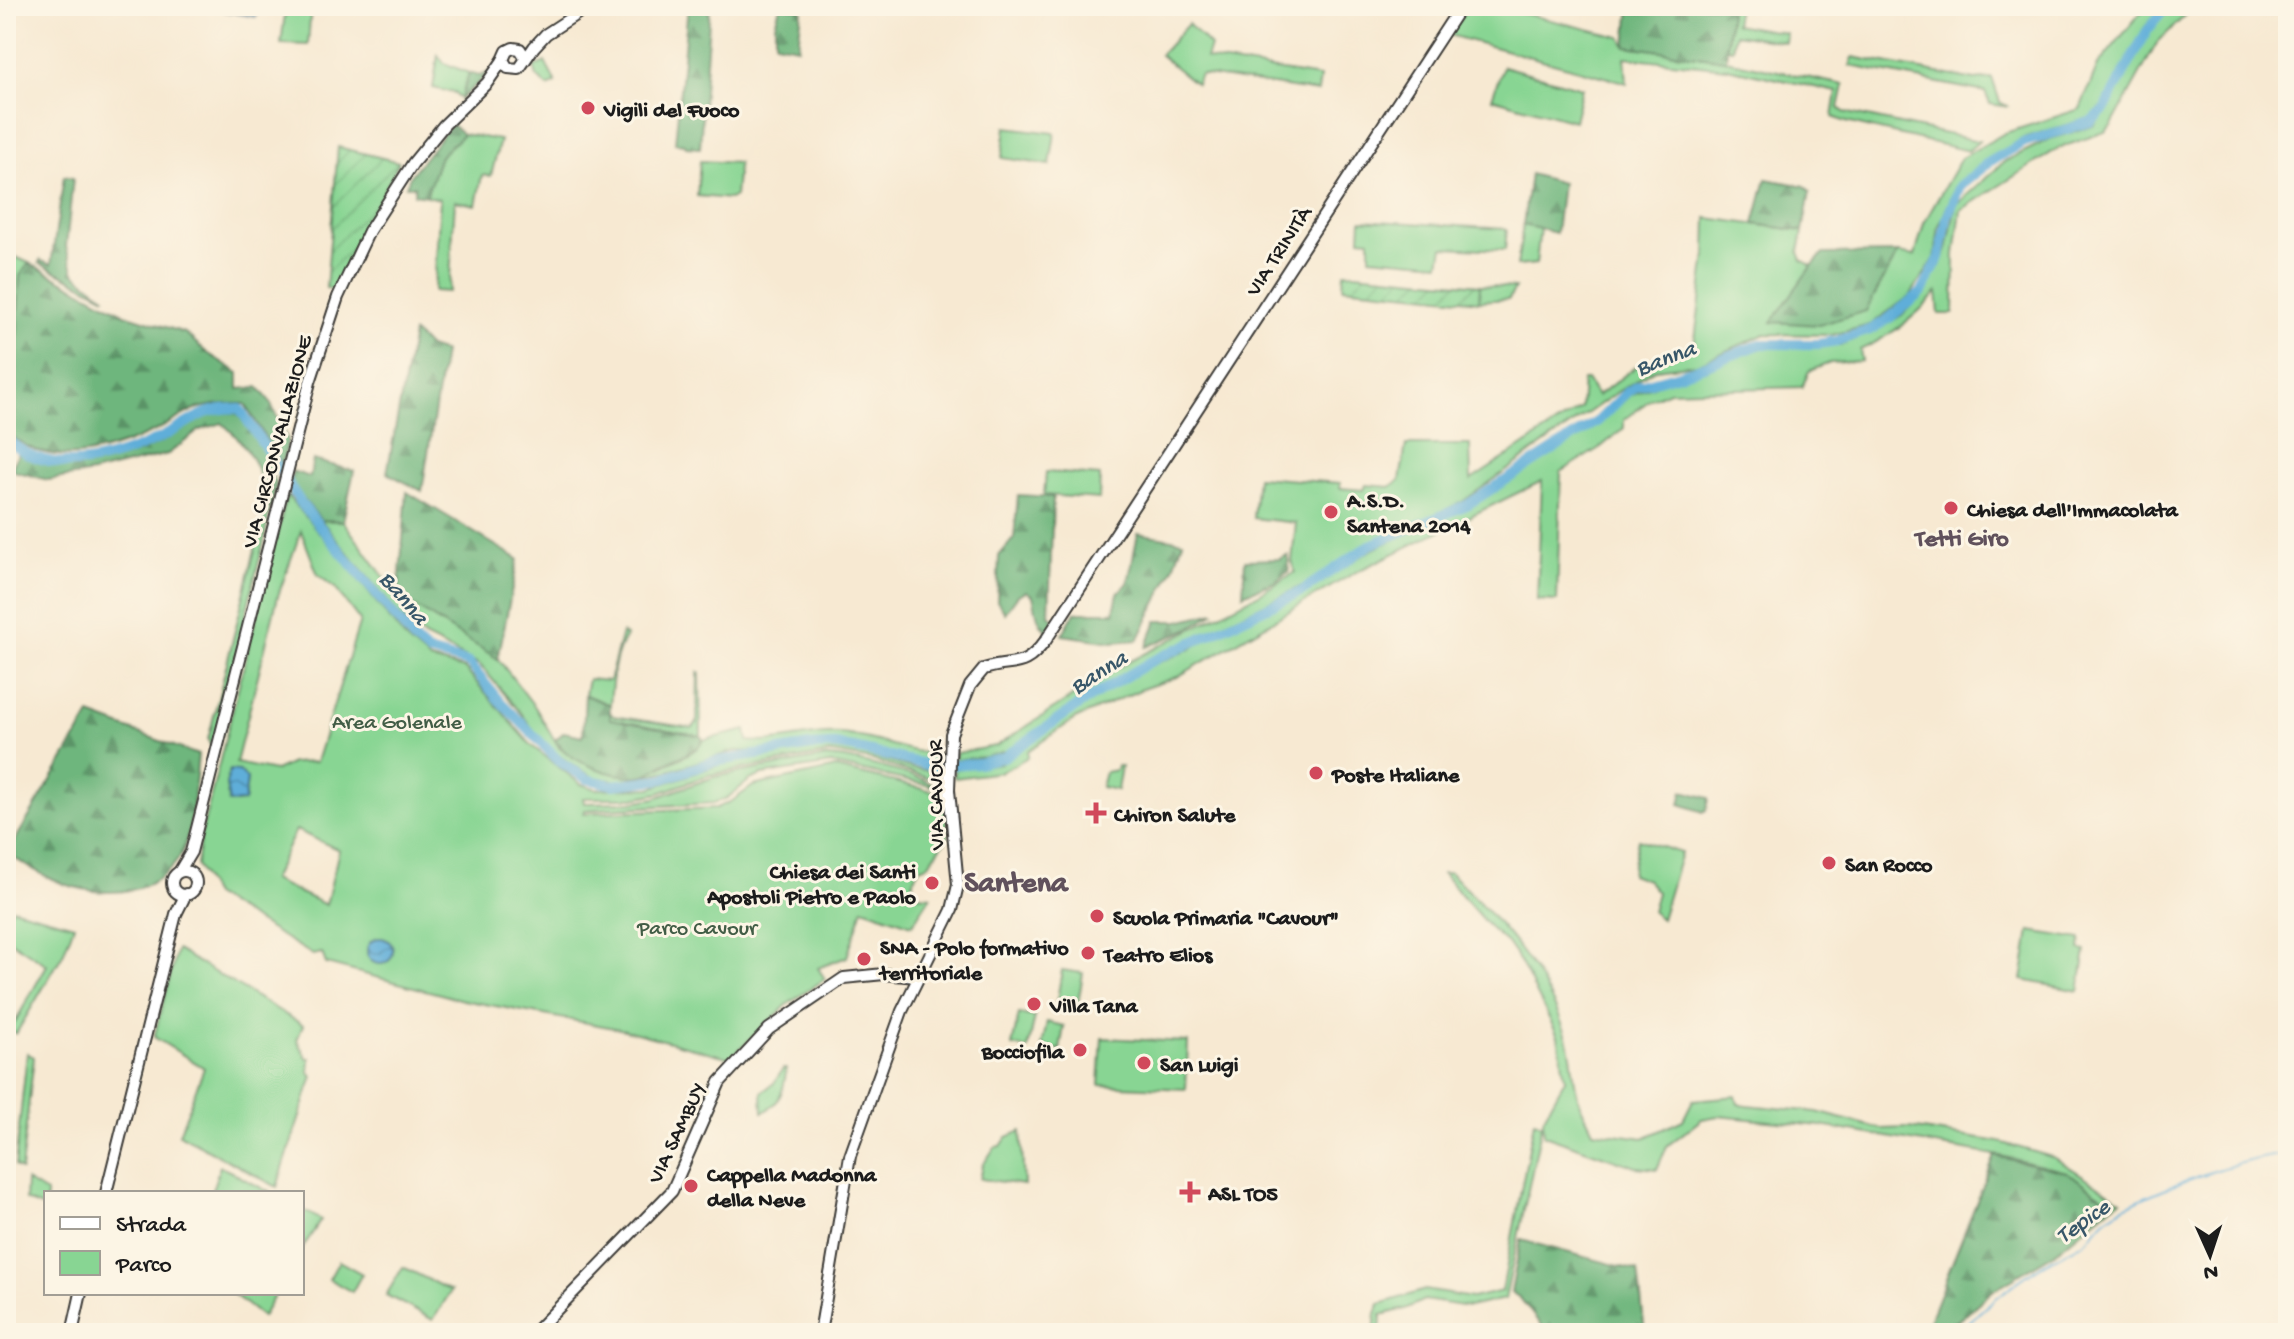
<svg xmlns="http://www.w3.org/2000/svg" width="2294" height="1339" viewBox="0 0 2294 1339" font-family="'Gochi Hand',sans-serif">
<defs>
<pattern id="forest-firs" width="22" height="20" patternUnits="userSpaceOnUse" patternTransform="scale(2)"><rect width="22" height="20" fill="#6eb67d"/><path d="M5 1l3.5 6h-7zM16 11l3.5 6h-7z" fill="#5a9366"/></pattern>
<pattern id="garden-furrows" width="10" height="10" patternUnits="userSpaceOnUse" patternTransform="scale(2)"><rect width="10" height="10" fill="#88d593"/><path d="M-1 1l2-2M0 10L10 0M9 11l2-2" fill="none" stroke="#75b67e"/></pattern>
<pattern id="water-waves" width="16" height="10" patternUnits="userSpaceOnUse" patternTransform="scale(2)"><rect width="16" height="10" fill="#5faed9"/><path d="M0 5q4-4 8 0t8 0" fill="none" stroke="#4e8daf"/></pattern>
</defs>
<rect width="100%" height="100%" fill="#fcf5e5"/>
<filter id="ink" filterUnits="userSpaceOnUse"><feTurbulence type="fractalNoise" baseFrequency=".0125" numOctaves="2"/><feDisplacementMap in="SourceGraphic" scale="16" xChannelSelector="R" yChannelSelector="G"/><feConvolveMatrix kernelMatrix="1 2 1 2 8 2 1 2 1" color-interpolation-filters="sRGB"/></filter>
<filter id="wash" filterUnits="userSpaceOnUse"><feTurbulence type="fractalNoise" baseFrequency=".006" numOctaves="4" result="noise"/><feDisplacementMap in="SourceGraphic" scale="32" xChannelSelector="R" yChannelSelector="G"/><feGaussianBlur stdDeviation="1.8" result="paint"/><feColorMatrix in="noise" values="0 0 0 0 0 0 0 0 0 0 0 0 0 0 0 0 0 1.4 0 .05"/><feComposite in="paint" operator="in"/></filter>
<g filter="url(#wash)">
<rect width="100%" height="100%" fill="#f7e9d2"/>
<g fill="#88d593" stroke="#527858" stroke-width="2" fill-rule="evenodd">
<path d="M286,6H311L308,45L281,44Z"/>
<path d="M1469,6H1493L1621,37L1626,46L1726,60L1844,85L1839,108L1844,112L1979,141L1968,151L1846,122L1833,117L1837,92L1727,68L1625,57L1627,83L1449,35Z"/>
<path d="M1730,6H1738L1735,24L1786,33L1785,42L1735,34L1732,49L1727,48Z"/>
<path d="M2146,6H2163L2145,27L2102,106L2090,118L2026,137L1991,157L1957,184L1939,226L1935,258L1910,296L1870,325L1832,335L1765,334L1697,364L1655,369L1619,391L1462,502L1367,546L1302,586L1151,658L1108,683L1009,750L985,757L955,760L956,753L996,746L1119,667L1259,594L1295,572L1292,561L1296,523L1253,518L1257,477L1340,483V488L1364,490L1366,485L1390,487L1400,480L1406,445H1470L1471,480L1581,408L1583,380H1587L1597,396L1642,362L1694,347L1706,255L1707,218L1803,231L1799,252L1802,260L1812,266L1773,322L1865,311L1898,253L1915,256L1924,223L1961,158L2005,133L2080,109L2098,65Z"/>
<path d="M2170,6H2195L2157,43L2112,125L2105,132L2059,148L1961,210L1955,254L1954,314H1939L1937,292C1915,318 1891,336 1860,350L1862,361L1830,363L1809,371L1802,387L1669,391L1651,399L1624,420V428L1601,447L1561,472L1557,601L1537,600L1542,481L1358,571L1177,677L1142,689L1075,719L1028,751V757L1001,772L955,778L954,776V769L1001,763L1077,710L1145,668L1184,652L1214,635L1303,593L1371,550L1483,499L1602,421L1630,395L1678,376L1707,369L1745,352L1775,345H1840L1873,332L1902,315L1922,295L1942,262L1947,249L1956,205L2005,161L2050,139L2093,126L2106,111L2148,35Z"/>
<path d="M1188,24L1210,46L1206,59L1320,77L1318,92L1200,74L1196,84L1160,55Z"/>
<path d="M438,55L444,63L469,73L461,99L455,93L433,88Z"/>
<path d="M1853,57L1975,80L1992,78L2000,102L2009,107L1990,104L1985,92L1850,66Z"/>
<path d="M545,62L556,83L548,87L537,77L534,67Z"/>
<path d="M1503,66L1582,88L1574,121L1492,98Z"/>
<path d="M1006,127L1055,133L1050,165L1002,158Z"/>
<path d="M463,134L500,140L491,176L482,175L476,205L455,201L449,292L434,291L440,199L426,196L440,156Z"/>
<path d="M700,161L738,163L735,196L730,199L697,196Z"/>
<path d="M1361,220L1507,229L1505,250L1443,247L1440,263L1370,257V239L1360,238Z"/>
<path d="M1523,225L1540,228L1536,264L1517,266Z"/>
<path d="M9,254L29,263L20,276L12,432L6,416V290Z"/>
<path d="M1480,285L1515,288L1509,299L1479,301Z"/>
<path d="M1046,472L1100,476L1099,499L1044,495Z"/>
<path d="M287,495L343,560L407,641L430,660L465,669L532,746L581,784L596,789L651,788L721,764L824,748L859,753L916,769L932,771L943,768L941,775L928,778L872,760L832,753L709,775L659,793L634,798H583L584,803L632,802L655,798L714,777L827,757C846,757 925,776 936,787L831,764L762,775L750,780L727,798L714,803L585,810L584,813L717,808L732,801L753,786L836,768L945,794L948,837L928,865L919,868L912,883L917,895L931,896L912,925L863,908L847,957L818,968L825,979L788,1004L730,1058L625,1030L463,1000L326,964L322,953L313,955L213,895L196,865L201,835ZM301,531L318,575L335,588L360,621L316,762L292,763L275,771L236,763L278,596ZM230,771L247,779L244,802L229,803L226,784ZM296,830L339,850L326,905L272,880Z"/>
<path d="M267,501L269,511L264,541L212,749L208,740Z"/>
<path d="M321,520L343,521L398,596L498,659L535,707L560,749L645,775C662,765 694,756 703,740L746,730L748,741C779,745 809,731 841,734C876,737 908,753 944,756V762L930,763L903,758L853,744L814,742L762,752L735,751L664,772L617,781L593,777L561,757L542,741L521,713L479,664L424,637L398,614Z"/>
<path d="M622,633L626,636C613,657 612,682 610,705L585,695L588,679L609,681Z"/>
<path d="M698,672L700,673L701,736L609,719L610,712L613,716L692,728L697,723Z"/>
<path d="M1117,766H1121L1117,790L1101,787L1105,772L1116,770Z"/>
<path d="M1638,839L1681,853L1661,919L1652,912L1657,892L1647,880L1631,874Z"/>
<path d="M1442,873H1450C1497,918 1543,970 1565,1031C1574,1054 1572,1081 1580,1104C1584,1113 1589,1122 1593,1131L1644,1138L1683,1120L1693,1100L1736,1096L1738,1104L1817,1112L1881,1129L1909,1128L2000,1142L2055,1158L2121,1200L2114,1204L2067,1172L2001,1156L1821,1126L1718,1116L1702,1119L1667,1146L1657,1169L1636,1167L1544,1135L1543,1119L1565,1079L1558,1036L1521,963L1507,943L1491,929Z"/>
<path d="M12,908L74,925L63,954L16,1034L10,1031L47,965L6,938V919Z"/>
<path d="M2030,931L2081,939L2080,950L2086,951L2079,991L2022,980Z"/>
<path d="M177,950L303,1025L297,1040L307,1058H310L309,1072L313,1076L277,1187L179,1134L204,1068L154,1037Z"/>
<path d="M1062,970L1083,973L1077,1010L1056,1006Z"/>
<path d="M1019,1014L1035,1017L1028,1049L1012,1046Z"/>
<path d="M1047,1022L1064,1026L1060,1050L1042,1046Z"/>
<path d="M1102,1038L1188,1042L1186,1089L1099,1085Z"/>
<path d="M27,1053L34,1057L21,1170L15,1166Z"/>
<path d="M783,1069H786C785,1086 780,1106 763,1112L762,1092L774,1083Z"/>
<path d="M1534,1121L1542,1124L1505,1299L1469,1307L1424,1300L1405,1309L1381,1315L1380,1333H1374L1376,1313L1380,1304L1425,1290L1472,1298L1502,1291Z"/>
<path d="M1021,1131L1024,1185L980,1179L983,1165L995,1147L1001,1146L1007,1137Z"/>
<path d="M220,1166L271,1193H211Z"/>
<path d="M26,1181L46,1193V1209L25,1200Z"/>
<path d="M302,1209L321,1220L302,1249Z"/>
<path d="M339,1261L362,1274L352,1292L329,1279Z"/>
<path d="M403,1267L451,1291L433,1320L386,1295Z"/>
<path d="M232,1293H276L262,1317Z"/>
</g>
<g fill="url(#forest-firs)" stroke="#45694c" stroke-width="2">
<path d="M688,6H710L700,148L686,147L685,144L675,143Z"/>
<path d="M780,6L802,9L798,47L775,43V25Z"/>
<path d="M1630,6H1730L1726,60L1626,46Z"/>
<path d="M490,72L461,99L469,73L479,76Z"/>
<path d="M451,124L463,134L440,156L426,196L414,194L415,186H406L410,176Z"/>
<path d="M1530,174L1562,183L1556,233L1523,225Z"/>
<path d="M64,176L73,178L66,247L74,273L106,297L39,263L40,260L51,265Z"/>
<path d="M1766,179L1805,186L1810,192L1803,231L1754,224Z"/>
<path d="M1898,253L1866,311L1819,325L1772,322L1810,268L1823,254Z"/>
<path d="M29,263L125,314L185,333L206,352L239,373V389L258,387L269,400L288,440L282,465L245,404C228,403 212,404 196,409C182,414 170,424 157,430C110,452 47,474 6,430V416L12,430L20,276Z"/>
<path d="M413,333L429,347L444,352L422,491L387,473Z"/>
<path d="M224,410L238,414L256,438L274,470L271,474L277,486L269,511C262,474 252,448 222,423L200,430L168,454L93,473L48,480L11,470L19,452C30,457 41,463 54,465C87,471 133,456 163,441C185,429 199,416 224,410Z"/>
<path d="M313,460L354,471L343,521L321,520L291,485L292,471L310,477Z"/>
<path d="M407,492L518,559L498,659L398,596Z"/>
<path d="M1018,495L1053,497L1049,615L1056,621L1049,633C1037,625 1036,609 1033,596L1026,591L1018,595L1005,613L997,601L999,556L1014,538Z"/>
<path d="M1138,533L1183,541L1174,567L1138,640L1112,642L1062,635L1075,612H1114L1118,593L1128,583Z"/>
<path d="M1288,555L1289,571L1275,582L1243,594L1245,560L1279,559Z"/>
<path d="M1215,612L1188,629L1146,647L1157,621H1179Z"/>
<path d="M585,695L610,705V719L701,736L703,740C696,753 686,754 673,760C663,763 654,772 645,775C619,781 568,762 555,740L564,732L583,736Z"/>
<path d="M90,715L198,755C195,782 193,836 179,858C155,894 112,897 74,887C50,881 28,866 7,854Z"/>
<path d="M1683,791L1709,798L1707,810L1703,812L1680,804Z"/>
<path d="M1995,1156L2067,1172L2114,1204L2055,1253L1995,1289L1957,1321L1924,1333Z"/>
<path d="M1521,1240L1638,1271L1645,1333H1547L1520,1298L1511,1292Z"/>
</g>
<g fill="url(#garden-furrows)" stroke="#527858" stroke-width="2">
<path d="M338,147L399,162L333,290L326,288Z"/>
<path d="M1344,272L1480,285L1479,301L1343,287Z"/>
</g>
<g fill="url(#water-waves)" stroke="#3e657a" stroke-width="2">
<path d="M222,6H261L256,17L224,11Z"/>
<path d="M230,770L239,771L247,779L244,802L229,803L226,784Z"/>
<circle cx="380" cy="951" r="13"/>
</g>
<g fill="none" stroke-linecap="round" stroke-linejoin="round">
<path stroke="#5faed9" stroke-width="2" d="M1958,1333C1982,1308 2010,1286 2039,1267C2053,1258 2069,1252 2083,1243C2093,1236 2098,1224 2108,1217C2147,1191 2242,1158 2288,1154"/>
<path stroke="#5faed9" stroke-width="10" d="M6,438C47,479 109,462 156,440C187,426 203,405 240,409L303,506L414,640L428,652L469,663L497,698L559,761L587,779L613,785L663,779L712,762L811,746L834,745L853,748L933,766L979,763L1004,757L1085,701L1150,662L1302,591L1370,545L1467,505L1598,421L1626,393L1637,386L1693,370L1761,344H1818L1837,341L1870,330L1887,320L1922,292L1940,257L1947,218L1960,186L1991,161L2025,142L2090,122L2104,110L2147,31L2167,6"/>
</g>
</g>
<g filter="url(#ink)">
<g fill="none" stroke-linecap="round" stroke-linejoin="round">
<defs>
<g id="secondary">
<path d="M525,57L520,49L513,48L507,51L503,60L508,68L519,69L534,47L546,34L589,6"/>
<circle cx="184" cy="883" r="12"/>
<path d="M179,872L191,852L310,382L338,297L369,231L413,163L444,125L487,83L503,60"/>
<path d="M106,1193L176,914L186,894"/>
<path d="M72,1333L81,1293"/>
<path d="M534,1333L672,1191L720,1082L769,1029L844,978L884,974L917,977"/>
<path d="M820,1333L850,1156L902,1011L952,910L958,885L949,790L951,734L970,686L984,669C1015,659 1022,672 1046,640L1461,6"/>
</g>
</defs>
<use href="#secondary" stroke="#3d3b37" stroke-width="14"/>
<use href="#secondary" stroke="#fff" stroke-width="10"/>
<path stroke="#1c1c1c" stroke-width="2" stroke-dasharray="12 6" stroke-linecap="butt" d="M2286,6L2288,13"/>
</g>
</g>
<g fill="#d1495b" stroke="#fcf5e5" stroke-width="3">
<circle cx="588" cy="108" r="8"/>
<circle cx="1951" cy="508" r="8"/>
<circle cx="1331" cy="512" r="8"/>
<circle cx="1316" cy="773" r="8"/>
<path d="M1092 801h8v8h8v8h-8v8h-8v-8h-8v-8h8z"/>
<circle cx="1829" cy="863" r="8"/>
<circle cx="932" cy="883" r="8"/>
<circle cx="1097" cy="916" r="8"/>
<circle cx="1088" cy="953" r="8"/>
<circle cx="864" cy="959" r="8"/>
<circle cx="1034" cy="1004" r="8"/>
<circle cx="1080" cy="1050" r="8"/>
<circle cx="1144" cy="1063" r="8"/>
<circle cx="691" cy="1186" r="8"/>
<path d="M1186 1180h8v8h8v8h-8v8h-8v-8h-8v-8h8z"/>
</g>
<g text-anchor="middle" stroke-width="6" stroke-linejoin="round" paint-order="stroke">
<g font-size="22" font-weight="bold" fill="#1c1c1c" stroke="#fcf5e5" text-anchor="start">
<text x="604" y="116">Vigili del Fuoco</text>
<text x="1347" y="507">A.S.D.<tspan x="1347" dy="25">Santena 2014</tspan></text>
<text x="1967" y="516">Chiesa dell'Immacolata</text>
<text x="1332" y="781">Poste Italiane</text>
<text x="1114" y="821">Chiron Salute</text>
<text x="1845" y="871">San Rocco</text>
<text x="916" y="878" text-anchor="end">Chiesa dei Santi<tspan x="916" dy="25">Apostoli Pietro e Paolo</tspan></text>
<text x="1113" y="924">Scuola Primaria "Cavour"</text>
<text x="880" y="954">SNA - Polo formativo<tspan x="880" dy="25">territoriale</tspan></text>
<text x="1104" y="961">Teatro Elios</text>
<text x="1050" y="1012">Villa Tana</text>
<text x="1064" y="1058" text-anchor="end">Bocciofila</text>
<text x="1160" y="1071">San Luigi</text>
<text x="707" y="1181">Cappella Madonna<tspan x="707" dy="25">della Neve</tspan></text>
<text x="1208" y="1200">ASL TO5</text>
</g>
<g font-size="22" fill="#1c1c1c" stroke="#fcf5e5">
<text transform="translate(1277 250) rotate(-57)" y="8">VIA TRINITÀ</text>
<text transform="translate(275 441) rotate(-75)" y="8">VIA CIRCONVALLAZIONE</text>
<text transform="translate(934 795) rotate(-91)" y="8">VIA CAVOUR</text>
<text transform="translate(675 1132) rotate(-65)" y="8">VIA SAMBUY</text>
</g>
<g font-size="22" fill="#425d46" stroke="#fcf5e5">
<text x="397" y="728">Area Golenale</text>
<text x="697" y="934">Parco Cavour</text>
</g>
<g font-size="24" font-style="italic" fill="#375668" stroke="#fcf5e5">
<text transform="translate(1665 357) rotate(-21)" y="8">Banna</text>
<text transform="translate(405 597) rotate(50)" y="8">Banna</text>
<text transform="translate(1098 671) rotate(-32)" y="8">Banna</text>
<text transform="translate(2082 1220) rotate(-35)" y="8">Tepice</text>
</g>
<g font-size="24" font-weight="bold" fill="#60515c" stroke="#fcf5e5">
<text x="1962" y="545">Tetti Giro</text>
</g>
<g font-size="30" font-weight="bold" fill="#60515c" stroke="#fcf5e5">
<text x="1016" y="891">Santena</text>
</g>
</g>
<rect width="2294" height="1339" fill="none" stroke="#fcf5e5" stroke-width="32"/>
<rect x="44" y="1191" width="260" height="104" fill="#fcf5e5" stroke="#a29e95" stroke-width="2"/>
<rect x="60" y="1217" width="40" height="12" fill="#ffffff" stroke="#a29e95" stroke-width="2"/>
<text x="116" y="1231" font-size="24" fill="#1c1c1c">Strada</text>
<rect x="60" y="1251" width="40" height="24" fill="#88d593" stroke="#a29e95" stroke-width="2"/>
<text x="116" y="1271" font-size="24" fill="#1c1c1c">Parco</text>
<g transform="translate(2210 1255) rotate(177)" stroke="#fcf5e5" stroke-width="6" paint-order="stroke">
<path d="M0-6L14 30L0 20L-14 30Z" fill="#1c1c1c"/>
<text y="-12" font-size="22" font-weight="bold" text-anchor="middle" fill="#1c1c1c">N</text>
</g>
</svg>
